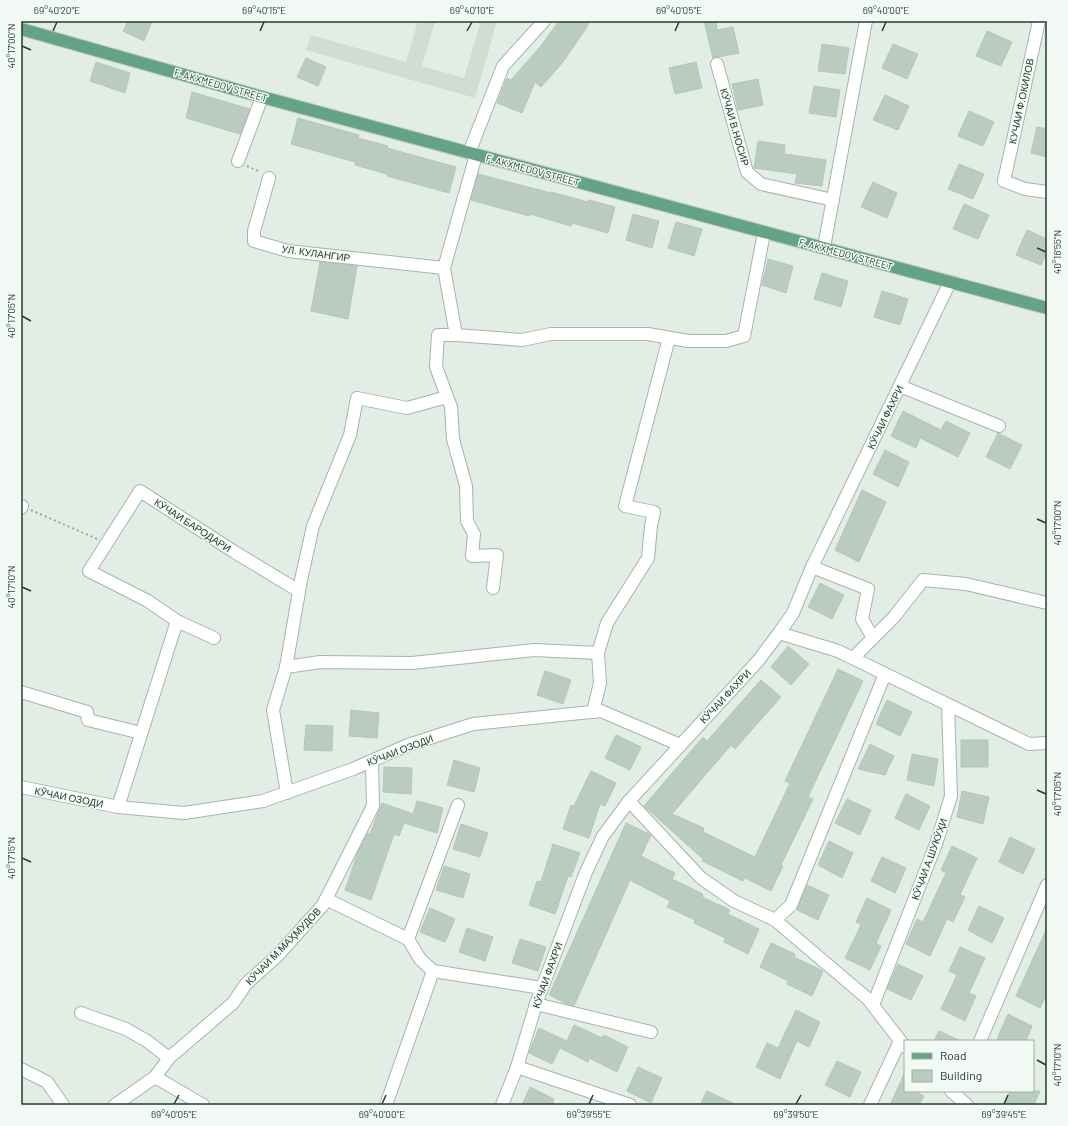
<svg xmlns="http://www.w3.org/2000/svg" width="1068" height="1126" viewBox="0 0 1068 1126" font-family="Barlow,sans-serif">
<rect width="100%" height="100%" fill="#e2ede5"/>
<path fill="#d0ddd4" d="M418,21H435L422,66L464,78L480,24L471,21H497L475,98L306,50L311,35L406,62Z"/>
<g fill="#bacbc0" stroke="#b4c7ba">
<path d="M128,21H152L144,41L123,31Z"/>
<path d="M559,21H589L587,27L563,62L541,87L535,82L522,113L497,103L507,78L511,80L540,47Z"/>
<path d="M704,21H716L717,30L733,27L739,53L713,58Z"/>
<path d="M987,31L1012,42L1001,66L976,56Z"/>
<path d="M822,44L849,48L845,74L818,71Z"/>
<path d="M893,44L918,54L907,79L882,68Z"/>
<path d="M306,58L326,67L318,86L297,77Z"/>
<path d="M96,62L130,73L125,93L90,81Z"/>
<path d="M696,62L702,88L675,94L669,68Z"/>
<path d="M758,79L763,105L738,110L732,84Z"/>
<path d="M814,86L840,90L836,117L809,113Z"/>
<path d="M192,92L250,109L240,134L186,118Z"/>
<path d="M885,95L909,106L898,130L873,120Z"/>
<path d="M969,111L994,122L983,146L958,136Z"/>
<path d="M298,118L359,135L358,138L388,146L387,148L456,167L449,193L387,176V174L355,165V162L291,144Z"/>
<path d="M1037,127L1047,129V157L1031,153Z"/>
<path d="M758,141L785,145L784,154L826,160L822,186L795,183L797,174L754,168Z"/>
<path d="M959,164L984,174L973,199L948,189Z"/>
<path d="M478,174L551,193V192L588,202L589,200L615,207L608,233L572,223L571,226L530,214L529,216L471,200Z"/>
<path d="M873,182L897,193L887,218L861,207Z"/>
<path d="M964,204L989,215L978,239L953,229Z"/>
<path d="M633,214L659,221L652,248L626,240Z"/>
<path d="M676,222L702,229L694,256L668,248Z"/>
<path d="M1027,230L1047,239V252L1041,265L1016,255Z"/>
<path d="M768,259L793,266L786,293L762,285Z"/>
<path d="M320,262L357,266L348,319L311,311Z"/>
<path d="M822,273L848,281L841,307L814,299Z"/>
<path d="M882,291L908,299L900,325L874,317Z"/>
<path d="M903,411L941,430L946,421L970,433L958,457L920,438L916,448L891,436Z"/>
<path d="M998,433L1022,445L1010,469L986,457Z"/>
<path d="M885,450L909,462L898,487L873,474Z"/>
<path d="M862,490L886,502L859,562L835,550Z"/>
<path d="M820,583L844,595L832,619L808,607Z"/>
<path d="M788,646L809,664L791,685L771,667Z"/>
<path d="M838,669L863,681L808,797L813,799L781,865L783,866L771,891L745,878L743,881L702,861L703,859L644,806L703,737L707,741L761,680L781,697L735,749L731,745L672,814L704,828L703,832L755,857L790,783L785,781Z"/>
<path d="M545,671L571,680L563,704L537,695Z"/>
<path d="M887,700L912,712L900,736L876,724Z"/>
<path d="M351,710L379,713L377,738L349,736Z"/>
<path d="M306,725L333,726L332,751L304,750Z"/>
<path d="M616,735L641,747L630,770L605,758Z"/>
<rect x="961" y="740" width="27" height="27"/>
<path d="M870,744L894,756L885,775L858,769Z"/>
<path d="M912,754L938,759L934,786L907,780Z"/>
<path d="M454,760L480,768L474,792L447,785Z"/>
<path d="M384,767L412,768L411,794L383,792Z"/>
<path d="M591,771L616,783L605,806L600,804L589,838L563,829L571,805L574,806Z"/>
<path d="M962,791L989,797L983,824L957,817Z"/>
<path d="M906,794L930,806L919,830L895,818Z"/>
<path d="M847,799L871,810L860,835L835,823Z"/>
<path d="M417,801L443,808L437,833L404,823L399,836L394,834L371,900L345,890L358,852L368,833L370,834L382,803L413,814Z"/>
<path d="M626,823L651,835L641,856L675,873L672,879L703,894L702,897L730,910L728,914L759,929L748,954L724,942L725,938L694,923L695,920L667,907L670,901L630,880L574,1006L565,1003L549,995Z"/>
<path d="M461,824L488,833L480,857L453,849Z"/>
<path d="M1010,837L1035,849L1023,874L999,862Z"/>
<path d="M829,841L853,853L842,878L818,865Z"/>
<path d="M553,844L580,853L571,877L568,876L555,914L529,905L537,881L541,882Z"/>
<path d="M952,846L977,858L960,895L965,897L953,922L947,919L930,956L906,944L917,919L923,922L946,873L941,870Z"/>
<path d="M882,857L906,868L895,893L871,881Z"/>
<path d="M444,866L470,874L463,898L436,890Z"/>
<path d="M807,885L829,895L818,920L797,910Z"/>
<path d="M867,898L891,910L876,943L881,946L870,970L845,958L861,925L856,922Z"/>
<path d="M979,906L1004,918L992,943L968,930Z"/>
<path d="M430,908L455,919L445,942L420,932Z"/>
<path d="M467,928L493,937L485,961L459,952Z"/>
<path d="M1047,928V993L1040,1008L1016,996Z"/>
<path d="M520,939L546,947L538,971L512,963Z"/>
<path d="M771,943L795,954L794,957L823,971L812,996L787,984L788,981L760,967Z"/>
<path d="M960,947L985,958L969,993L976,996L965,1021L941,1009L957,975L949,971Z"/>
<path d="M898,964L923,976L911,1000L887,989Z"/>
<path d="M796,1010L820,1022L809,1047L797,1041L780,1079L756,1067L767,1043L778,1048Z"/>
<path d="M1008,1014L1032,1026L1026,1041H1002L997,1039Z"/>
<path d="M574,1025L602,1038L604,1035L628,1047L617,1072L589,1058L588,1062L560,1048L552,1064L529,1053L539,1028L567,1041Z"/>
<path d="M939,1031L961,1041H934Z"/>
<path d="M837,1061L861,1072L850,1097L825,1085Z"/>
<path d="M638,1067L662,1078L651,1103L627,1091Z"/>
<path d="M905,1072V1091H914L924,1096L919,1105H890Z"/>
<path d="M530,1087L554,1099L552,1105H522Z"/>
<path d="M707,1091L737,1105H700Z"/>
<path d="M1010,1091H1040L1034,1105H1010L1005,1102Z"/>
</g>
<g fill="none" stroke-linecap="round" stroke-linejoin="round">
<defs>
<g id="minor">
<path d="M1039,21L1004,181L1025,189L1047,192"/>
<path d="M717,64L747,172L761,184L833,200"/>
<path d="M469,153L503,66L544,21"/>
<path d="M476,155L444,268L456,335L522,340L551,334H648L688,341H726L744,336L764,233"/>
<path d="M238,161L262,97"/>
<path d="M269,178L254,231V241L288,251L444,268"/>
<path d="M824,247L866,21"/>
<path d="M456,335H438L436,367L451,407L453,439L466,486L467,521L474,534L472,556L497,555L493,588"/>
<path d="M900,386L999,426"/>
<path d="M21,508L22,506"/>
<path d="M812,567L868,589L862,619L873,638"/>
<path d="M779,633L838,651L1029,744L1047,743"/>
<path d="M214,638L177,621L148,601L89,571L140,491L233,551L299,591"/>
<path d="M853,658L894,617L923,580L966,584L1047,603"/>
<path d="M286,667L320,662L412,663L534,650L598,653"/>
<path d="M21,692L87,712L88,720L141,733"/>
<path d="M593,712L600,683L598,653L607,623L648,558L651,526L654,512L625,506L669,338"/>
<path d="M21,787L118,807L184,813L263,801L353,769L408,745L473,724L601,711L680,745"/>
<path d="M287,793L273,710L286,667L301,580L313,526L350,435L357,398L407,408L447,397"/>
<path d="M629,801L701,878L734,901L775,920L868,999L905,1047"/>
<path d="M118,807L177,621"/>
<path d="M326,899L408,939L420,959L433,971L542,988"/>
<path d="M775,920L791,905L885,674"/>
<path d="M408,939L458,805"/>
<path d="M536,1004L651,1032"/>
<path d="M873,1005L936,844L951,796L948,705"/>
<path d="M81,1013L126,1029L147,1041L169,1058"/>
<path d="M980,1041L1047,885"/>
<path d="M517,1067L630,1105"/>
<path d="M21,1069L47,1082L63,1105"/>
<path d="M155,1077L203,1105"/>
<path d="M951,1091L967,1105"/>
<path d="M115,1105L155,1077L169,1058L233,1003L246,984L278,955L323,905L373,806L372,761"/>
<path d="M386,1105L433,971"/>
<path d="M502,1105L517,1067L536,1004L586,872L603,836L629,801L758,661L779,633L793,613L812,567L950,282"/>
<path d="M870,1105L900,1041"/>
</g>
<path id="major" d="M21,29L262,97L1047,308"/>
</defs>
<use href="#minor" stroke="#a4b5ab" stroke-width="14"/>
<use href="#major" stroke="#c1c9c5" stroke-width="14"/>
<g stroke="#80b297" stroke-width="2" stroke-dasharray="2 3" stroke-linecap="butt">
<path d="M247,166L260,172"/>
<path d="M31,510L97,539"/>
</g>
<use href="#minor" stroke="#fff" stroke-width="12"/>
<use href="#major" stroke="#64a485" stroke-width="12"/>
</g>
<path fill="none" stroke="#213e30" stroke-width="1.5" d="M53,31L57,22M260,31L264,22M467,31L472,22M675,31L679,22M882,31L886,22M22,46L31,50M1037,248L1046,252M22,316L31,321M1037,519L1046,523M22,587L31,591M1037,790L1046,794M22,858L31,862M1037,1060L1046,1065M174,1104L179,1095M382,1104L386,1095M589,1104L593,1095M796,1104L801,1095M1004,1104L1008,1095"/>
<g text-anchor="middle" stroke-width="3" stroke-linejoin="round" paint-order="stroke">
<g font-size="10" fill="#213e30" stroke="#f2f9f4">
<text transform="translate(221 85) rotate(16)" y="4">F. AKXMEDOV STREET</text>
<text transform="translate(1021 101) rotate(-78)" y="4">КУЧАИ Ф.ОКИЛОВ</text>
<text transform="translate(735 127) rotate(74)" y="4">КӮЧАИ В.НОСИР</text>
<text transform="translate(533 170) rotate(15)" y="4">F. AKXMEDOV STREET</text>
<text transform="translate(316 253) rotate(8)" y="4">УЛ. КУЛАНГИР</text>
<text transform="translate(846 254) rotate(15)" y="4">F. AKXMEDOV STREET</text>
<text transform="translate(885 417) rotate(-64)" y="4">КӮЧАИ ФАХРИ</text>
<text transform="translate(193 525) rotate(33)" y="4">КӮЧАИ БАРОДАРИ</text>
<text transform="translate(725 696) rotate(-47)" y="4">КӮЧАИ ФАХРИ</text>
<text transform="translate(400 750) rotate(-21)" y="4">КӮЧАИ ОЗОДИ</text>
<text transform="translate(69 797) rotate(11)" y="4">КӮЧАИ ОЗОДИ</text>
<text transform="translate(929 859) rotate(-70)" y="4">КӮЧАИ А.ШУКӮҲИ</text>
<text transform="translate(283 946) rotate(-46)" y="4">КӮЧАИ М.МАҲМУДОВ</text>
<text transform="translate(547 975) rotate(-70)" y="4">КӮЧАИ ФАХРИ</text>
</g>
</g>
<rect width="1068" height="1126" fill="none" stroke="#f2f9f4" stroke-width="44"/>
<rect x="904" y="1040" width="130" height="52" fill="#f2f9f4" stroke="#9eaea6"/>
<rect x="912" y="1053" width="20" height="6" fill="#64a485" stroke="#9eaea6"/>
<text x="940" y="1060" font-size="12" fill="#213e30">Road</text>
<rect x="912" y="1070" width="20" height="12" fill="#bacbc0" stroke="#9eaea6"/>
<text x="940" y="1080" font-size="12" fill="#213e30">Building</text>
<rect x="22" y="22" width="1024" height="1082" fill="none" stroke="#213e30" stroke-width="1.5"/>
<g font-size="10" text-anchor="middle" fill="#213e30">
<text x="57" y="14">69°40'20"E</text>
<text x="264" y="14">69°40'15"E</text>
<text x="472" y="14">69°40'10"E</text>
<text x="679" y="14">69°40'05"E</text>
<text x="886" y="14">69°40'00"E</text>
<text transform="translate(11 46) rotate(-90)" y="4">40°17'00"N</text>
<text transform="translate(1057 252) rotate(-90)" y="4">40°16'55"N</text>
<text transform="translate(11 316) rotate(-90)" y="4">40°17'05"N</text>
<text transform="translate(1057 523) rotate(-90)" y="4">40°17'00"N</text>
<text transform="translate(11 587) rotate(-90)" y="4">40°17'10"N</text>
<text transform="translate(1057 794) rotate(-90)" y="4">40°17'05"N</text>
<text transform="translate(11 858) rotate(-90)" y="4">40°17'15"N</text>
<text transform="translate(1057 1065) rotate(-90)" y="4">40°17'10"N</text>
<text x="174" y="1118">69°40'05"E</text>
<text x="382" y="1118">69°40'00"E</text>
<text x="589" y="1118">69°39'55"E</text>
<text x="796" y="1118">69°39'50"E</text>
<text x="1004" y="1118">69°39'45"E</text>
</g>
</svg>
